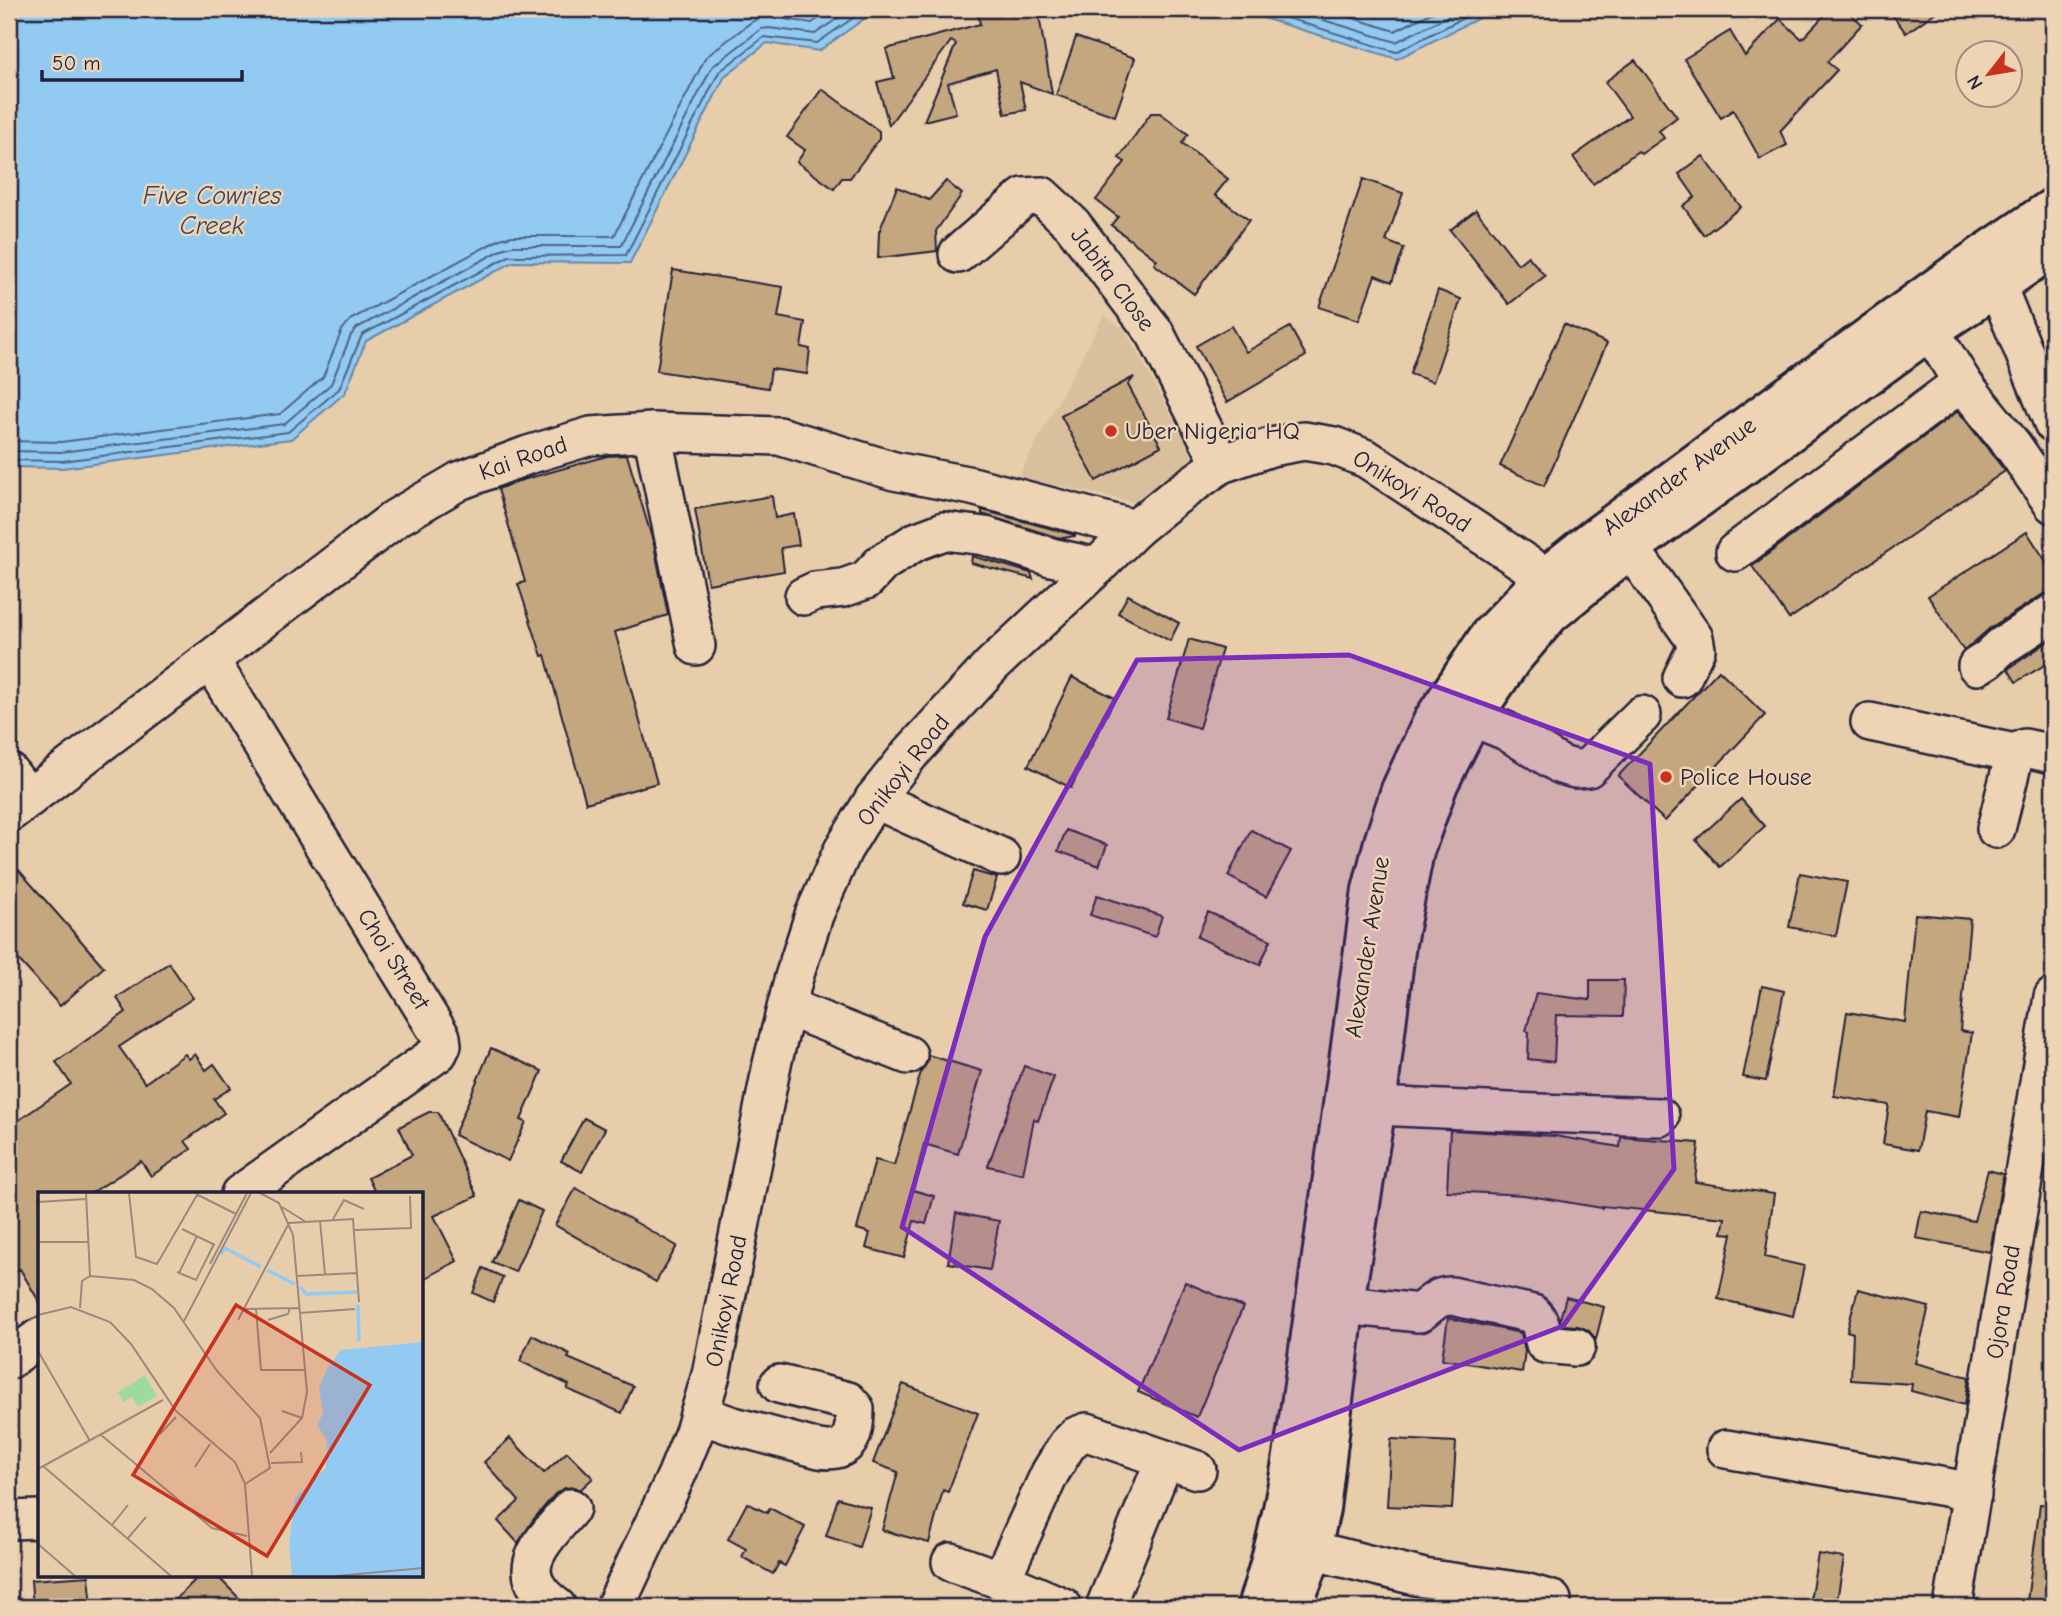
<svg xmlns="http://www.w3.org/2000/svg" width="2062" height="1616" viewBox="0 0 2062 1616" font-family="'Comic Neue',sans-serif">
<rect width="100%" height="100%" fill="#e8cdab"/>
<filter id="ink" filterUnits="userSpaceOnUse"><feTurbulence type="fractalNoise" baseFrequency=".0143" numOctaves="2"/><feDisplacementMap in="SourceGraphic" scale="14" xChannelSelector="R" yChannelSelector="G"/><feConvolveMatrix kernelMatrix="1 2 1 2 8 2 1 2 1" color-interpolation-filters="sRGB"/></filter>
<g filter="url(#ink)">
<path fill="#dabf9c" d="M1104,315L1125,330L1196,461L1133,502L1018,477Z"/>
<g fill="#93caf1" stroke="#6687a8" stroke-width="2">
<path d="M9,9H878L819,51L767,43L725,76L630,263L513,262L366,341L345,393L291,439L62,468L9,467Z"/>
<path d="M1234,9H1497L1397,59Z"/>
</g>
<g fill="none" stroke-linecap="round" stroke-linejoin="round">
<g stroke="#4f6584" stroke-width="2">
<path d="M1258,9L1396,52L1481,9"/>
<path d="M1287,9L1396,42L1462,9"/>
<path d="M1323,9L1395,31L1439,9"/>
<path d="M9,441L61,442L280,414L323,377L342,330L350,320L500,239L512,236H614L706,57L750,23L759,18L770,17L812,23L833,9"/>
<path d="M9,451L61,452L284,424L331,384L351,335L357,328L505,248L513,246H621L712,67L761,29L769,28L815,34L851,9"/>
<path d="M9,460L62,461L288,432L339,389L362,335L509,256L626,255L719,72L764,37L817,43L866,9"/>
</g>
</g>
<g fill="#c5a77f" stroke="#22223b" stroke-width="2">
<path d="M977,9H1038L1052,94L1020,82L1026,110L1005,114L996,69L948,83L956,113L924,121L956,44L951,41L889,125L877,82L894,78L886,49L980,24Z"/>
<path d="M1830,9H1845L1862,24L1827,62L1837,70L1780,131L1787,145L1760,159L1733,110L1721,118L1684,59L1730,31L1745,56L1780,19L1802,39Z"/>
<path d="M1888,9H1940L1906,33Z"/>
<path d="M1076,37L1135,58L1115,116L1056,95Z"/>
<path d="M1635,60L1677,117L1659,131L1664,138L1641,154L1638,151L1593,184L1573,157L1630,116L1605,82Z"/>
<path d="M822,89L879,131V139L850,178H842L834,189L797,162L805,150L787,137Z"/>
<path d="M1151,113H1160L1188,134L1182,143L1228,179L1215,195L1249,220L1194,294L1154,264L1157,260L1111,225L1118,217L1096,200L1125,162L1119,158Z"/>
<path d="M1703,156L1741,207L1704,235L1683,206L1695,197L1679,174Z"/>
<path d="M1363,179L1403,193L1386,241L1404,248L1392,282L1375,275L1359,320L1319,307Z"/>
<path d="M946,181L962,194L936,231L937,251L878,258L879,232L897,187L929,200Z"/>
<path d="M1476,210L1518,264L1528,256L1545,276L1509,304L1450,230Z"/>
<path d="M673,270L783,287L778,317L805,322L801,347L810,349L807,374L771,369L768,388L657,371Z"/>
<path d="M1438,290L1461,299L1433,382L1410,374Z"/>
<path d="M1564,324L1607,343L1544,486L1500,466Z"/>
<path d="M1231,326L1246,352L1290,327L1306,356L1227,402L1196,346Z"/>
<path d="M1134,377L1128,385L1161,446L1096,481L1061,416Z"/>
<path d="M1958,411L2005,471L1789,619L1752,566Z"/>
<path d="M627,455L654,545L668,615L615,632L657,783L586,803L545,655L542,656L518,584L525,582L498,489L519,481L607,456Z"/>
<path d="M772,496L775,518L794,514L799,545L781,548L784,571L708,584L695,509Z"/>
<path d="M982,510L1075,535V536L1063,538L1056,537L982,514Z"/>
<path d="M2027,532L2053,572V592L2042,595L1990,628L1964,651L1928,596Z"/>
<path d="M972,556L1031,573L1033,579L971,563Z"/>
<path d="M1128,595L1179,623L1170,641L1118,613Z"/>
<path d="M2053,638V660L2016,682L2008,669Z"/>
<path d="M1189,639L1222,649L1199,728L1166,718Z"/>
<path d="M1719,670L1765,715L1665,821L1618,776Z"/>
<path d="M1072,677L1115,698L1071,788L1028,766Z"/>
<path d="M1741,799L1765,826L1720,867L1696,840Z"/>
<path d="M1066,830L1107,845L1099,866L1058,851Z"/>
<path d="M1251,830L1291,851L1266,897L1228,876Z"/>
<path d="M9,859L104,967L60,1006L9,949Z"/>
<path d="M973,871L997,878L987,910L963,903Z"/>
<path d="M1800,873L1847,882L1836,936L1789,927Z"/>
<path d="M1097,895L1162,916L1155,937L1090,915Z"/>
<path d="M1208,912L1271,940L1260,965L1197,937Z"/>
<path d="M1915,914L1970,919L1960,1031L1972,1033L1959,1117L1925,1111L1918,1150L1883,1144L1889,1105L1834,1096L1847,1012L1905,1022Z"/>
<path d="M169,963L193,998L119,1047L145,1083L185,1054L189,1059L195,1054L206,1070L214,1064L231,1088L214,1099L224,1113L185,1141L191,1149L151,1176L141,1161L90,1194H40V1303L20,1269L9,1276V1127L71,1084L56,1062L126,1012L117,998Z"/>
<path d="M1590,980H1624L1623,1016L1556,1015L1554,1062L1528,1059L1529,1032L1526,1031L1536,993L1590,1000Z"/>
<path d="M1762,986L1784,991L1766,1081L1743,1077Z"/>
<path d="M491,1048L542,1071L521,1120L526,1122L508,1161L454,1135Z"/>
<path d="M928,1055L982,1071L958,1154L924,1144L913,1190L934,1196L926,1224L914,1221L904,1258L866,1248L870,1233L857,1229L875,1160L894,1165L921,1072L927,1063Z"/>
<path d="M1024,1066L1054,1077L1038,1121L1034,1119L1023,1174L988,1166Z"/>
<path d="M429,1112H438L477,1196L434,1216L457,1261L422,1280V1194H376L368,1178L412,1155L399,1127Z"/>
<path d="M584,1118L605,1129L582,1172L561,1161Z"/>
<path d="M1450,1130L1555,1136L1620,1147L1621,1137L1699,1143L1695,1182L1774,1194L1765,1257L1804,1266L1793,1316L1718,1299L1732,1234L1722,1233L1725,1218L1602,1206V1208L1524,1195L1447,1191Z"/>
<path d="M1988,1170L2003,1174L1990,1252L1916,1238L1921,1211L1974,1221Z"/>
<path d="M576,1188L677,1246L656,1282L555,1225Z"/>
<path d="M519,1200L542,1211L515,1272L492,1262Z"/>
<path d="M956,1213L999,1221L990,1270L948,1263Z"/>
<path d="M483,1268L503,1277L493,1302L473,1293Z"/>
<path d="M1185,1282L1243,1307L1197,1417L1138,1392Z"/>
<path d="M1858,1289L1929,1307L1915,1363L1969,1377L1965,1405L1911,1391L1912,1384L1851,1380L1853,1333L1847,1331Z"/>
<path d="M1566,1297L1604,1307L1596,1339L1588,1330L1578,1326L1562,1325L1560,1319Z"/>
<path d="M1448,1318L1521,1333L1525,1351L1522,1372L1442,1359Z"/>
<path d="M532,1335L570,1354L568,1358L633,1386L622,1413L567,1389L569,1385L520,1361Z"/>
<path d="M903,1384L978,1413L948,1492L943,1490L929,1543L882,1530L898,1472L873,1463Z"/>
<path d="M510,1438L544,1473L567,1452L593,1478L580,1490L574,1487L565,1488L555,1494L533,1520L518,1543L498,1521L519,1501L484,1462Z"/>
<path d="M1391,1439L1456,1442L1452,1509L1387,1506Z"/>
<path d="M838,1498L871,1508L859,1547L826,1536Z"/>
<path d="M747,1503L767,1513L770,1508L805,1527L785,1566L779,1563L773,1574L742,1557L746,1549L728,1539Z"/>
<path d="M2040,1504L2053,1505V1605L2027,1601Z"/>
<path d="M1818,1554L1844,1558L1836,1607H1809Z"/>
<path d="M89,1576L92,1607H33L31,1580Z"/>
<path d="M199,1576H217L248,1607H168Z"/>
</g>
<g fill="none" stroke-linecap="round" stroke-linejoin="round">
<defs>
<g id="minor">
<path d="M958,254L1024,197L1042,196L1072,224L1155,333L1221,464"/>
<path d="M1997,286L2053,423"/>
<path d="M1930,330L1962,382L2013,446L2053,504"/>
<path d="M652,432L696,646"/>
<path d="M1630,548L1694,638L1696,649L1682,678"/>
<path d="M1735,552L1962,382"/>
<path d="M804,596L815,591L843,588L866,580L882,563L915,542L944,531L985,536L1051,557L1097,567"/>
<path d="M210,660L441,1037L442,1045L438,1053L240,1194"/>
<path d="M1977,666L1988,659L2002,646L2053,613"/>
<path d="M1472,717L1506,731L1561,765L1575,769L1588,768L1642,715"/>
<path d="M1870,722L2015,753"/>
<path d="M9,772L29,798"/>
<path d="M874,799L1001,857"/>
<path d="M9,813L396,518L459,481L528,455L591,436L652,432L779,436L894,471L972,486L1135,529"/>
<path d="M1996,829L2015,753L2025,748L2053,754"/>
<path d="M787,1007L908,1055"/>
<path d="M1376,1106L1509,1112L1660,1117"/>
<path d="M1345,1305L1419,1313C1432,1305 1434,1296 1452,1296L1533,1314C1543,1324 1541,1331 1545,1344L1576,1347"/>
<path d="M9,1360L40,1337"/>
<path d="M699,1414L730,1425L819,1449C849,1454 855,1437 855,1409L848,1401L779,1384"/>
<path d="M1726,1449L1951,1488L1972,1495"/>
<path d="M9,1520L40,1519"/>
<path d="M1311,1550L1424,1578L1524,1592L1552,1600"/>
<path d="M951,1562L1001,1580L1063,1607"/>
<path d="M1001,1580L1050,1473L1067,1445L1076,1436L1087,1432L1197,1470"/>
<path d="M557,1607C507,1571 543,1542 571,1508"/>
<path d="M615,1607L677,1474L694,1432L711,1375L772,1064L794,977L814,915L843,850L874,799L910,754L992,665L1097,567L1135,529L1172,499L1221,464L1271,447L1304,441L1334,446L1367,459L1546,577"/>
<path d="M1105,1607L1165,1459"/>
<path d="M1953,1607L2053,997"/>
</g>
<g id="major">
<path d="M1257,1607C1290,1508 1301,1403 1316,1300C1335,1163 1354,1027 1372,890L1384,842L1401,790L1434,719L1490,635L1546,577L1592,540L1726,441L1958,272L2053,208"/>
<path d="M1292,1607L1307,1567L1320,1509L1347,1284L1376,1106L1396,943L1414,851L1438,784L1472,717L1511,660L1550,614L1630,548L1930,330L1997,286L2053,247"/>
</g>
</defs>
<use href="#minor" stroke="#22223b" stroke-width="42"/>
<use href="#major" stroke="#22223b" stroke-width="44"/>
<use href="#minor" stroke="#eed4b5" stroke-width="37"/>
<use href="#major" stroke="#eed4b5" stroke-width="38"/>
</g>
</g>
<path fill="#7b2cbf" fill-opacity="0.2" stroke="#7b2cbf" stroke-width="5" stroke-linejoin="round" d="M1349,655L1650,764L1674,1169L1563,1326L1239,1450L902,1227L985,937L1137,660Z"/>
<g fill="#c8321e" stroke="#eed4b5" stroke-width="2.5">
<circle cx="1111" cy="431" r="7"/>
<circle cx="1666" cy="777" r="7"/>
</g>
<g text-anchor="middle" stroke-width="5" stroke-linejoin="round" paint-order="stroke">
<g font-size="24" fill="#22223b" stroke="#eed4b5">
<text transform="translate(1113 279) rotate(53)" y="8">Jabita Close</text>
<text transform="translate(523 458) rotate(-19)" y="8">Kai Road</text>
<text transform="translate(1679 476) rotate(-36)" y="8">Alexander Avenue</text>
<text transform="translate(1412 491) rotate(32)" y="8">Onikoyi Road</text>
<text transform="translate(903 770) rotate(-52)" y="8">Onikoyi Road</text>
<text transform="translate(1367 947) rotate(-81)" y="8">Alexander Avenue</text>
<text transform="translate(394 959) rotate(58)" y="8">Choi Street</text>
<text transform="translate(726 1301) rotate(-79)" y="8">Onikoyi Road</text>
<text transform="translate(2003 1302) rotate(-81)" y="8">Ojora Road</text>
</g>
<g font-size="24" fill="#22223b" stroke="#eed4b5" text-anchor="start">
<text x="1125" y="439">Uber Nigeria HQ</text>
<text x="1680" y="785">Police House</text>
</g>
<g font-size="26" font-style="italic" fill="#39445f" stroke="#eed4b5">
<text x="212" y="204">Five Cowries<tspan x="212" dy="30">Creek</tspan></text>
</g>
</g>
<g transform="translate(38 1192)">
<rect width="385" height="385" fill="#e8cdab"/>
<path d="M107,183L119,204L100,215L94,205L85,210L80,201L71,206Z" fill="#9ddaa1"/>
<path d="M385,150V384H254L251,352L257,306L288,276L289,249L279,232L285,222L281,195L290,175L303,158Z" fill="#93caf1"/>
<path fill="none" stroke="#93caf1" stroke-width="3.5" d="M183,62L187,56L223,75M229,78L257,92M262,95L268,102L320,100M320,113L321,149M363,375L385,361M365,375L385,362M340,376L385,342M352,376L385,357M324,379L326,361L385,319M328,379L330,365L385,326"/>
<path fill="none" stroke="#99897e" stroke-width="2" d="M48,1L52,84M91,1L98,65L119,72L159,3M222,1L241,11L255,43L269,200L264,226L232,261M158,2L198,22M0,10L48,7M244,15L268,30M295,27L306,8L326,17M282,29L287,82M144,37L177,53M317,38L373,36L372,4M0,50H51M172,72L209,1M139,80L158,88L176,52M141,81L159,44M259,84L319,81M42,116L44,89L52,84L96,88L114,97L136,116L179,179L222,226L232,276L207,292M206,117L261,116M218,117L223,178H267M261,121L317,117M0,123L33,115L72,130L93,152L138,219L197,270L207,292L214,384M200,128L251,31L315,27L321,110M230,128L250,122L252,116M146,129L213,1M0,159L52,249M244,219L264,226M122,242L138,225M63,243L174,336L209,344M233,271L264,270L263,260M5,274L133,384M157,275L172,252M0,277L125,208M74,333L90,313M90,346L108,325M0,352L37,384M298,384L385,376"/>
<path fill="#c8321e" fill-opacity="0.15" stroke="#c8321e" stroke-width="3.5" d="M198,113L332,193L229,364L95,283Z"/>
<rect width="385" height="385" fill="none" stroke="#22223b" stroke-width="3.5"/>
</g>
<rect width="2062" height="1616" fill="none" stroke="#eed4b5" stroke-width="35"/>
<rect x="18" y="18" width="2027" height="1581" fill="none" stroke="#22223b" stroke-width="2.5" filter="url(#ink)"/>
<g transform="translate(1989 74) rotate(239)"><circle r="33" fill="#eed4b5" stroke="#9c8d84" stroke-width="2"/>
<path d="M0-5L12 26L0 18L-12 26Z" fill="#c8321e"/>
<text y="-10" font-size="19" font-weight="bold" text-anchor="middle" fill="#22223b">N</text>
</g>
<path d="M42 70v10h200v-10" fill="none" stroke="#22223b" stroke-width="3.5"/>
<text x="52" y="70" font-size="21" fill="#22223b" stroke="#eed4b5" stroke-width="5" paint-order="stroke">50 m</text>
</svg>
